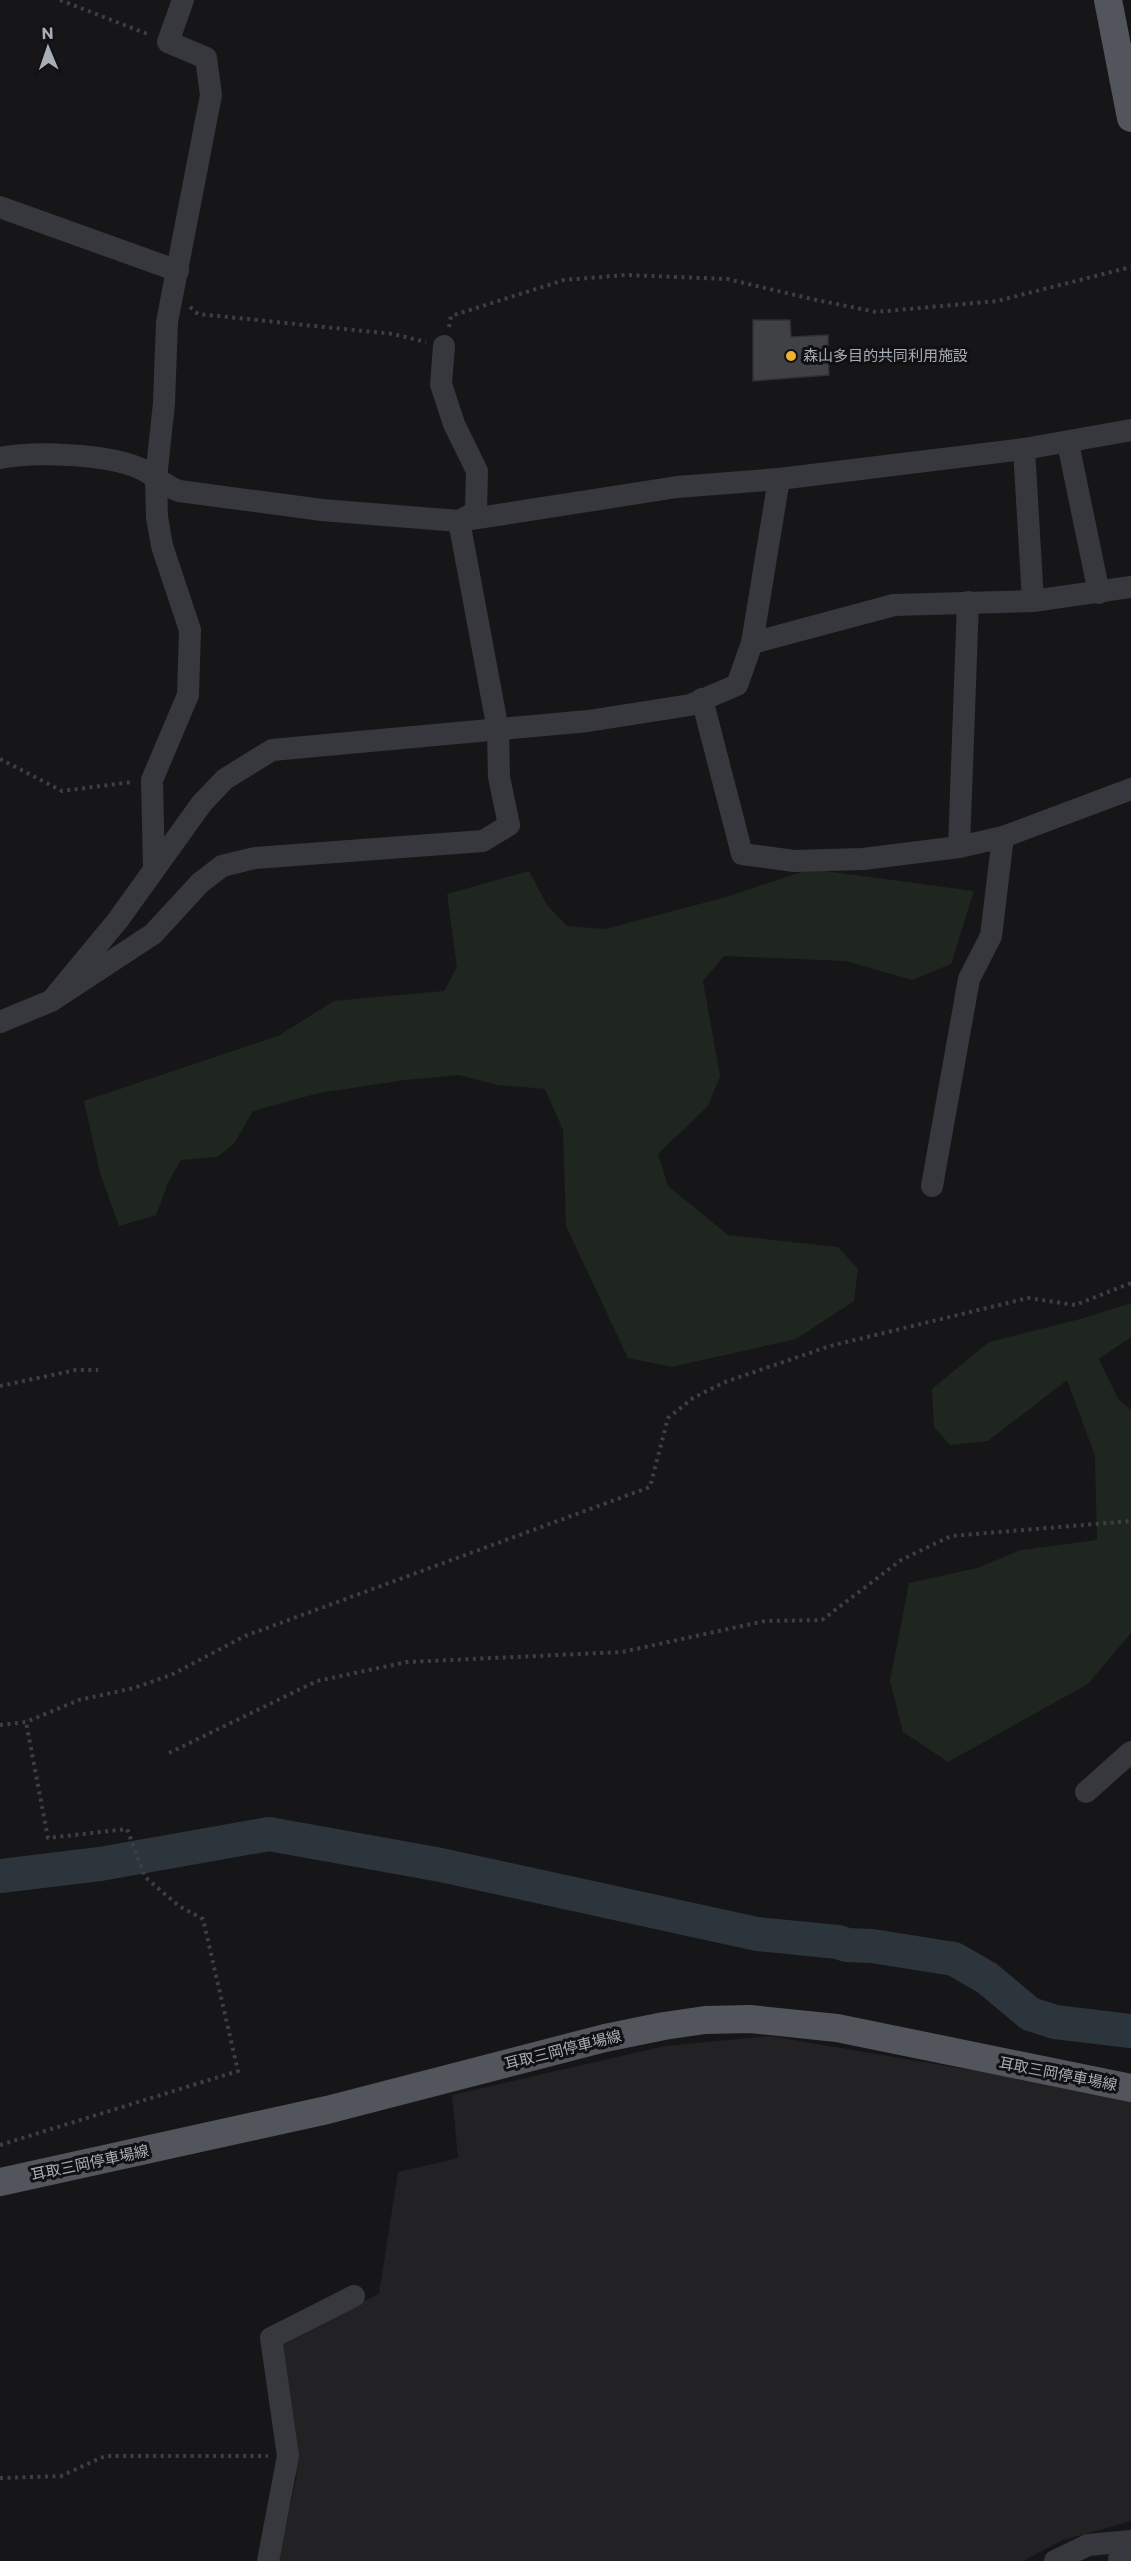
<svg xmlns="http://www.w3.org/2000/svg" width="1131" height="2561" viewBox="0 0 1131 2561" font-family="Commissioner,'Noto Sans JP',sans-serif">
<rect width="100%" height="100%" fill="#161618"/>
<path fill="#222225" d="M770,2036L1131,2097V2521L1063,2540L1023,2561H278L297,2475L277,2342L379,2294L398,2172L458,2158L452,2095L665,2046Z"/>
<g fill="#1e261f">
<path d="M810,869L974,891L951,964L912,980L846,961L724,956L703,981L720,1076L708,1106L658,1154L668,1186L728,1235L838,1247L858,1269L854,1301L796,1339L671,1367L628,1358L566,1226L563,1130L545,1089L498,1085L459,1075L405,1080L319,1093L253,1111L234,1144L217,1157L181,1160L169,1181L156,1215L119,1226L100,1173L84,1101L278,1036L334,1001L444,991L457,967L447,894L529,871L547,905L567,926L605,929L726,897Z"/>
<path d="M1131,1303V1337L1099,1359L1118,1399L1131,1410V1633L1088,1684L948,1762L903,1732L890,1681L909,1583L977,1568L1021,1550L1097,1540L1095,1456L1067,1380L988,1441L950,1445L934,1427L932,1389L989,1342L1084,1318Z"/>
</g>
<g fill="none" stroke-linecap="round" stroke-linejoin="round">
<path stroke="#2c353c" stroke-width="34" d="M0,1876L100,1864L269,1834L441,1865L757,1934L838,1942L847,1945L872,1946L954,1959L987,1978L1030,2014L1055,2022L1131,2031"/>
</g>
<path fill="#404145" stroke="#303034" stroke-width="1.5" d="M753,320H790L791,337L828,335L829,375L753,381Z"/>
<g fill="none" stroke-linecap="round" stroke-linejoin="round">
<g stroke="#3d3f44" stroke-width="4" stroke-dasharray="3 4.5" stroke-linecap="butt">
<path d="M60,0L150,35"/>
<path d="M190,307L198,314L393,334L426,342"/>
<path d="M449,327L451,316L564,280L626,275L727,279L812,299L876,312L997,301L1131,267"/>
<path d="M0,759L62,791L132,782"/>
<path d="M0,1386L76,1370H98"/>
<path d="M0,1725L26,1722L79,1700L134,1688L171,1675L245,1636L650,1487L668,1418L693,1398L725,1382L830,1346L1028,1298L1075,1305L1131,1283"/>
<path d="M169,1753L317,1681L407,1662L622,1652L765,1621L822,1620L901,1560L951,1536L1131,1521"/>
<path d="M0,2145L238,2071L203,1919L179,1906L145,1877L127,1829L48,1838L26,1722"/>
<path d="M0,2478L61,2476L105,2456H268"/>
</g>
<g stroke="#37383d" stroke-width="22">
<path d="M0,207L178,271"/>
<path d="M444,346L441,384L454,424L477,471L476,512L459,521"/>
<path d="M1068,443L1099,593"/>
<path d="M1024,449L1033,601"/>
<path d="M0,458C34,451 107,454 139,468C153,474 164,486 179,491L322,510L459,521L677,487L779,479L1024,449L1131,430"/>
<path d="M752,643L894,605L1033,601L1131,587"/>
<path d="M702,699L742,854L794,861L863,859L959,847L1003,837L1131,789"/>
<path d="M959,847L968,602"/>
<path d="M154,868L152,780L188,695L190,630L162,546L157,517L156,478L164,403L167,322L211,95L206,58L168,42L183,0"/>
<path d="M51,1001L118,920L202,803L225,779L272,750L588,721L690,705L737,685L752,643L779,479"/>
<path d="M0,1022L51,1001L153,934L200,883L222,866L255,858L483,841L509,825L499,777L498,730L459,521"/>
<path d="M932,1186L969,979L991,936L1003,837"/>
<path d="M1086,1792L1131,1752"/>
<path d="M1119,2559H1131"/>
<path d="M268,2561L288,2456L271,2338L354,2296"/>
<path d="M1055,2561L1088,2545L1131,2541"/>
</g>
<g stroke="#53555c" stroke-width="28">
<path d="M1108,0L1131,118"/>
<path d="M0,2182L327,2110L605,2038L664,2026L705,2020L750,2019L837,2028L1131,2088"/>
</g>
</g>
<circle fill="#f2b134" stroke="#111113" stroke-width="2" cx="791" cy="356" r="6"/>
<g text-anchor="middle" stroke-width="6" stroke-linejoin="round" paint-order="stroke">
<g font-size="15" fill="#a8adb8" stroke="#111113" text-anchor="start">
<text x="803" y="361">森山多目的共同利用施設</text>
</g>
<g font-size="15" fill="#a8adb8" stroke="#111113">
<text transform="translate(563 2050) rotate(-14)" y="5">耳取三岡停車場線</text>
<text transform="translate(1058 2074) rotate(11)" y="5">耳取三岡停車場線</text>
<text transform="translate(90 2163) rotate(-12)" y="5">耳取三岡停車場線</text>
</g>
</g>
<g transform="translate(48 48) rotate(358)" stroke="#111113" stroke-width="4.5" paint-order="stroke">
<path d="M0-4.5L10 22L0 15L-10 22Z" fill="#a8adb8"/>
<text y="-9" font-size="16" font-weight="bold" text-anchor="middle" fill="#a8adb8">N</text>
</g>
</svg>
